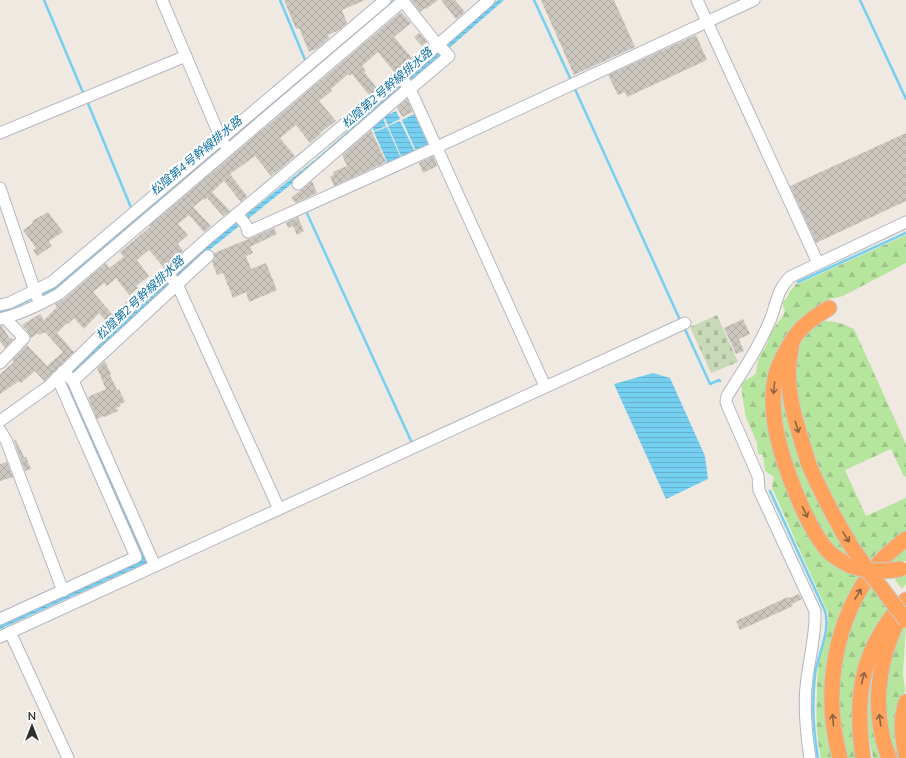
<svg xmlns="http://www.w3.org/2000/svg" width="906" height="758" viewBox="0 0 906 758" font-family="Mulish,'Noto Sans JP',sans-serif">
<defs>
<pattern id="forest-firs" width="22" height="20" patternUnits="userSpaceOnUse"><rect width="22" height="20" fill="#b6e59e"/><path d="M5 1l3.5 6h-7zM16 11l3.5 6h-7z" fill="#9dc588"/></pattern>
<pattern id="cemetery-stones" width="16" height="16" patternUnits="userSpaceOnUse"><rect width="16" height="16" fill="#c8d9b8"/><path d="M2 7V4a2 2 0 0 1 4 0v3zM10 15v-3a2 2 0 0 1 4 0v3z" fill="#acbb9e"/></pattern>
<pattern id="water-rules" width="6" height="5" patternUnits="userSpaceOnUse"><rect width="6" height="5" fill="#75cff0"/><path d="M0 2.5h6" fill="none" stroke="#66b2ce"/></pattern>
<pattern id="building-cross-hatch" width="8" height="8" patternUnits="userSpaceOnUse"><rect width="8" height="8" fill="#cbc7bf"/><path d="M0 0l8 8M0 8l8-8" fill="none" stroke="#afaba4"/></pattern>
</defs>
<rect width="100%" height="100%" fill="#efe9e1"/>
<path fill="#b6e59e" d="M906,569V584L902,589L890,573Z"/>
<g fill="url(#forest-firs)">
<path d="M906,235V263L843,296L830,299L804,317L769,394L812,534L864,575L838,625L835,758H821C816,736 816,715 817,693C817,683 817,672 819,662C823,645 830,631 828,613L773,490L772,485L774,477L765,471L763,455L758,454L757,443L745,415C745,409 740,386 742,383C746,379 752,378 756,373L758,360L768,342L770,333L783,316L785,311L782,303C785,299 789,298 789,292L795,286V284H798Z"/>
<path d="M824,321C836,321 844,324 854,329L906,444V476L904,477L891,449L845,470L866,516L906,498V532L871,564L845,526L814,462L800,417L794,373L796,357L801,342L808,332L815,326Z"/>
<path d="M784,373L786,399L856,562C846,557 837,551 830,542C805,513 778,435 779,397C779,389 782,381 784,373Z"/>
<path d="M906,545V561L884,565Z"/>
<path d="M871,581L890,607L879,623L853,698L852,734L855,758H845L837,686L845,636Z"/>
<path d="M902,618L906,623L903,673L905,691L900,705L903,758H897C887,733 884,702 887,675C889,657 897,636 902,618Z"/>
<path d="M875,654L885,758H873L867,729L866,693Z"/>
</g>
<path fill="url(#cemetery-stones)" d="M717,315L738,362L711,373L690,327Z"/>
<g fill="url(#water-rules)">
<path d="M498,0H504L319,162L203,255L67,381L148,562L0,629V624L142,560L62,380L198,253L316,159Z"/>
<path d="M396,111L400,119L388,125L384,117L389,112L390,114Z"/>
<path d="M414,114L429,146L416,151L402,120Z"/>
<path d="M383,118L386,126L374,131L372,127Z"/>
<path d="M400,121L415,152L402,158L388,126Z"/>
<path d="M387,127L401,158L388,164L374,132Z"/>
<path d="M653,373L670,378L705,456L708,479L666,499L614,384Z"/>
</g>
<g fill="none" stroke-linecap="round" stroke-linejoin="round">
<g stroke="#75cff0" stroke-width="2.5">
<path d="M44,0L84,95"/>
<path d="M280,0L306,62"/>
<path d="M534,0L571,80"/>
<path d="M860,0L906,99"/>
<path d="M574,87L680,320"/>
<path d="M87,101L132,210"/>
<path d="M226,143L395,0"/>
<path d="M305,209L412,443"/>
<path d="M798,282L906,233"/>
<path d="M39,295L54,289L223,146"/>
<path d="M0,311L11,308L35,297"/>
<path d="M684,327L710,384L719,380L720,381"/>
<path d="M770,491L825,611C831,631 818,654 815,674C812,702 813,730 818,758"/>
</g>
</g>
<g fill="url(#building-cross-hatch)">
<path d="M284,0H365L342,10L347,23L337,31L328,35L329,38L318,48L309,52L299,28L296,29Z"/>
<path d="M411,0H438L426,9L425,8L420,12Z"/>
<path d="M441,0H455L465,12L456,19Z"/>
<path d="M541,0H614L635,47L574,75Z"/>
<path d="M401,12L411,23L394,37L412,58L395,73L378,52L362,66L366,71L364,72L377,88L369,95L352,74L349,76L348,74L331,89L332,91L319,101L336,121L320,133L321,134L310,143L296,125L280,138L295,156L271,176L255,156L230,174L247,196L241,202L224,181L212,192L230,211L223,216L207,198L204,200L203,199L193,207L211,226L204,232L189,215L178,224L188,235L178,244L183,251L164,268L149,250L137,260L149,276L136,286L138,288L129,295L116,278L107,286L104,283L93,292L112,314L106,321L99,313L84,329L74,318L68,324L67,323L57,333L74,352L44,381L35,371L21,383L19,381L0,394V374L14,362L12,360L27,345L47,366L63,352L45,332L39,335L38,333L31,338L29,333L22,325L40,314L44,320L57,307L55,305L57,303L64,299L106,263L109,268L124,257L120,252L150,227L149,226Z"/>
<path d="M419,33L427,42L422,46L414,37Z"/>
<path d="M696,35L707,60L627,97L625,92L618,95L608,75Z"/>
<path d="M407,99L413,112L402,117L397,107Z"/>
<path d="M371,130L386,162L334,186L330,176L334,175L333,172L347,166L342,155Z"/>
<path d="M906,133V201L816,243L790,186Z"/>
<path d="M433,156L437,166L423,173L419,163Z"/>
<path d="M312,181L317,193L296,203L291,198Z"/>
<path d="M48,212L63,232L49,241L52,246L37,256L33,250L36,248L23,230L33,223L32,221Z"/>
<path d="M298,217L304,231L297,235L293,226L288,228L286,223Z"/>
<path d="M274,228L277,234L250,247L253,253L246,256L251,269L266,263L277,290L249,302L246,292L233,298L223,273L217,275L212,262L215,258L214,253L256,236Z"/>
<path d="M743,319L750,334L739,339L744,351L736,354L724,328Z"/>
<path d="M0,326H2L10,339L12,338L13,339L5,348L0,341Z"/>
<path d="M105,361L111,374L110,375L117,390L119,389L125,402L120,404L121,406L116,408L118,411L105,417L104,416L97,419L88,397L106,389L97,368Z"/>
<path d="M16,440L24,457H26L31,469L25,471L14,441Z"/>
<path d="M7,462L13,477L0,481V464Z"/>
<path d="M799,594L802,599L792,604L793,606L740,630L736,621L788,597L789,598Z"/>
</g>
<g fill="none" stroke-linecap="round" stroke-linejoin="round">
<defs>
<g id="minor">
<path d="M162,0L221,139L224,144"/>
<path d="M402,0L437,44"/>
<path d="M697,0L818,263"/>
<path d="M401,77L410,89L545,386"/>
<path d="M410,89L449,56L438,44"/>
<path d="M0,133L186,56"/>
<path d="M298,184L409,88"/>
<path d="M0,188L37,297"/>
<path d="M237,214L246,225L248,232L437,147L754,0"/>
<path d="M167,274L177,284L279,509"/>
<path d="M0,305L9,303L52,282L385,0"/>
<path d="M0,319C21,314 41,304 59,294L404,0"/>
<path d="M0,363L24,338L5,318"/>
<path d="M63,371L73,381L155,566"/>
<path d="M73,381L208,256"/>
<path d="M0,421L49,386L114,322L208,238L237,214L401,77L489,0"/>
<path d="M0,430L6,440L63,591"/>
<path d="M0,619L136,557L57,377"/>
<path d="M10,632L68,758"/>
<path d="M0,637L685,323"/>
<path d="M810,758C806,732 803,704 807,678C810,655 816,634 815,611L759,490L758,476L728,407L726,402L727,396C743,371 760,345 771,318C777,302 777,290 790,277L906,222"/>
</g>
<g id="highway">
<path d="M793,339C786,351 778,364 775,378C772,394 773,414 776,430C782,462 807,530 830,553C836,558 843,562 851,566"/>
<path d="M809,465C798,428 782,388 791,350C791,346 792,341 794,338C802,325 816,316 829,308"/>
<path d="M906,702C900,721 902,737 906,755"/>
<path d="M840,758C822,693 834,618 877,565C885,555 896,547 906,539"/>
<path d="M863,758C854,695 861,648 906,600"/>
<path d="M889,758C871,712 877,662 899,618"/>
</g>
</defs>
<use href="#minor" stroke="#b4b7c1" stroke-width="13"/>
<use href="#highway" stroke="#c9c9c9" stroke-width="17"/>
<use href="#minor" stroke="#fff" stroke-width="11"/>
<use href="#highway" stroke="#ffa35c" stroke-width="15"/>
<defs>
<g id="highway-bridge">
<path d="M809,465C822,494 836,522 853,549C870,573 888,597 906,620"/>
<path d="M851,566C868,572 883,572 901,569"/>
</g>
</defs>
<use href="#highway-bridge" stroke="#c9c9c9" stroke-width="17" stroke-linecap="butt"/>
<use href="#highway-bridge" stroke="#ffa35c" stroke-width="15"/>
</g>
<defs><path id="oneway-shaft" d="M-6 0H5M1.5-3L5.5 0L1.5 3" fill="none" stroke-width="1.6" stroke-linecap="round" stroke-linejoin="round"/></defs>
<g stroke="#8c6343">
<use href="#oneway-shaft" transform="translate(774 388) rotate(96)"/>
<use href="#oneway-shaft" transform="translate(797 427) rotate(73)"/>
<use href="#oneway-shaft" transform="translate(805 512) rotate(65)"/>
<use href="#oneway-shaft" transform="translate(846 537) rotate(58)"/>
<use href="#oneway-shaft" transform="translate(858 594) rotate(-59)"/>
<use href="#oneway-shaft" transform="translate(863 678) rotate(-76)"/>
<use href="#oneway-shaft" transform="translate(833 720) rotate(-95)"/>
<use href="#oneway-shaft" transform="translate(880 720) rotate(-98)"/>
</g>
<g text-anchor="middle" stroke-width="4" stroke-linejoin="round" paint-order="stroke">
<g font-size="12" font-style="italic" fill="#0d6fa3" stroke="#fff">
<text transform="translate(387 88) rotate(-41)" y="4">松陰第2号幹線排水路</text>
<text transform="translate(196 156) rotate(-40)" y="4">松陰第4号幹線排水路</text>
<text transform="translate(140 298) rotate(-43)" y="4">松陰第2号幹線排水路</text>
</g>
</g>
<g transform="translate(32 726)" stroke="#ffffff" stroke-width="3" paint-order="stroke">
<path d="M0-3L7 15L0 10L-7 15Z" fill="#2e2e2e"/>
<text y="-6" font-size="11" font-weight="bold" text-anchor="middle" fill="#2e2e2e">N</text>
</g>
</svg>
